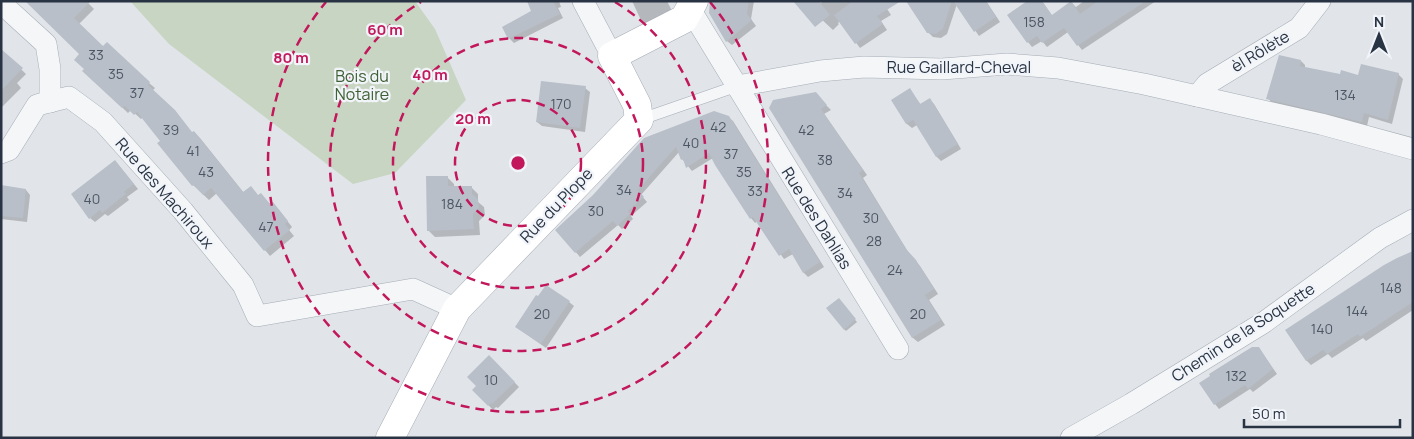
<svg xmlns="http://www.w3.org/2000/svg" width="1414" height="439" viewBox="0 0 1414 439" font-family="Manrope,sans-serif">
<rect width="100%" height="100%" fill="#e1e5ea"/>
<path fill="#c8d5c2" d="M130,1H415L435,29L466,100L395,173L353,184L169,44Z"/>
<g fill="#0003">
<path d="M26,1H86L94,9L79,24L103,47L149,83L155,88L152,91L193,134L194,132L200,138L244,193L259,196L278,209L292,227L289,230L294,236L270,256L217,193L209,200L193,185L143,117L141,119L131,110L128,113L84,71L86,69L81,54Z"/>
<path d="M529,1H559L561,7L558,8L563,18L514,43L509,38L533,11Z"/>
<path d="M632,1H667L672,11L645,24L640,18Z"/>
<path d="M710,1H754L751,19L756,26L732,45L727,41L710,13Z"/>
<path d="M802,1L821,3L823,1H882L891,15L881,21L887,30L860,48L840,21L838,23L839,24L833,30Z"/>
<path d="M940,1H986L1000,22L979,36L957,4L947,34L941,38L933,37L928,32Z"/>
<path d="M1029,1H1042L1052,16L1071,2L1076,7L1084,1H1156L1082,50L1068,32L1047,47L1042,41L1032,47L1028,42Z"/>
<path d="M1,50L26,74L17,83L21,88L1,108Z"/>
<path d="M1301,61L1305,65V69L1341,76L1398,74L1403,79L1392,124L1369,117L1367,126L1272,103L1268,98Z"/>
<path d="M585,88L590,92L585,132L542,126L537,122Z"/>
<path d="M910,90L921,105L929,99L934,104L961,149L941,161L937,157L917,125L912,128L907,124L893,100Z"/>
<path d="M820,99L831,110L824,114L867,175L863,178L911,257L920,266L938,294L929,300L945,325L918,342L913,338L770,108Z"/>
<path d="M728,117L733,121L824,267L808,277L804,273L793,254L784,259L757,221L755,223L751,218L713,158L692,171L682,159L679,152L641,195L647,202L631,216L633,219L622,229L618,225L580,257L557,230L594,196L645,139Z"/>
<path d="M115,161L138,189L127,197L129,200L108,216L105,214L95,222L90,218Z"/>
<path d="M447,177L454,184V187H471L478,194V202L484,207L485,215L479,221L480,235L435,237L428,230Z"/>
<path d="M1,187L26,190L30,195L27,222L1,219Z"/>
<path d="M1413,253V310L1366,341L1363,338L1332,358L1328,354L1311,365L1306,360Z"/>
<path d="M539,297L569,302L574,306L546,348L516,327Z"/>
<path d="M838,300L857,322L846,331L844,329Z"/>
<path d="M1259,348L1277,374L1253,392L1250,389L1219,409L1215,404L1210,374L1246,351L1248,352Z"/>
<path d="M489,356L519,387L498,408L496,407L493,410L474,390L478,386Z"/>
</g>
<g fill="#b8bfc8">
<path d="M25,1H91L74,18L103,46L107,42L150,82L148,85L175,110L192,132L194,131L243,192L251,186L258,195L261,193L270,204L273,202L288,221L285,224L290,230L264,251L211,188L203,195L194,185L192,186L157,143L160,141L137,112L134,115L125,106L122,108L82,71L84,69L74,60L79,54Z"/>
<path d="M527,1H553L560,14L508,39L502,27L531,11Z"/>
<path d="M710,1H749L747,14L752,20L726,42L709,13Z"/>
<path d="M793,1H819L830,15L815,27Z"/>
<path d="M853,1H901L877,16L883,24L855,44L834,15Z"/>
<path d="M906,1H952L943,29L936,34L927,33Z"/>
<path d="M953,1H986L996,17L974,32Z"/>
<path d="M1027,1H1042L1052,15L1071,1L1080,14L1098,1H1146L1077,46L1064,28L1042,43L1037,36L1027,43L1007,15Z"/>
<path d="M1,49L23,68L1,91Z"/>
<path d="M1279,55L1301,60L1300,66L1340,74L1341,70L1358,75L1361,64L1399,73L1388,120L1364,113L1362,122L1266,99Z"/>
<path d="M541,81L586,86L580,128L536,122Z"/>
<path d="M910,88L920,104L930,98L958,144L936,157L913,120L906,124L891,100Z"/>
<path d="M816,92L827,105L821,109L863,170L859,173L907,250L916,260L934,289L925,295L941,320L912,338L769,108L773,100Z"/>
<path d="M714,111L729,116L820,262L803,273L789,249L779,256L753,217L750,219L715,165L709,153L686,168L683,159L681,160L676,147L638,190L644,197L628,211L630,214L617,226L613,221L575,253L555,230L593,195L644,138Z"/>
<path d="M115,160L134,184L124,192L126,194L102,213L100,210L89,219L71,194Z"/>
<path d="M426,176H448V186H472V194L478,199L479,208L473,214L474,229L427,231Z"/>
<path d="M1,185L26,189L23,218L1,216Z"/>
<path d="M1413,251V302L1360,337L1358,334L1327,354L1323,350L1306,361L1285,330L1384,265L1397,258Z"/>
<path d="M546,285L570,301L541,344L515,327L536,295L538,296Z"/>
<path d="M839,298L856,319L844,330L826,308Z"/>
<path d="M1252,347H1259L1273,369L1248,389L1245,385L1214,405L1199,383L1210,376L1209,374Z"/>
<path d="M489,355L515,382L492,404L491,403L488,406L472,390L476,386L467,377Z"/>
</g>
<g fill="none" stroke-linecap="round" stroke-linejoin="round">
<defs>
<path id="lane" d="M639,120L737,86"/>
<g id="street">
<path d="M583,1L612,56"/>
<path d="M1,3L46,44L50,69V102"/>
<path d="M690,9L737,86L820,71L864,67L942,69L1007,64L1058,68L1144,84L1321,124L1413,149"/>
<path d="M737,86L898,349"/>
<path d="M1197,96L1207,84L1299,28L1320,1"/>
<path d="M1,153L9,150L37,105L69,97L103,122L183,211L243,285L257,316L413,289L457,309"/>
<path d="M1071,438L1131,404L1263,323L1380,238L1413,220"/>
</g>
<path id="secondary" d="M390,438L457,309L639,120L637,105L612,56L684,19L694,1"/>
</defs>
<use href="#lane" stroke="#a6acb5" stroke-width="12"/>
<use href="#street" stroke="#a6acb5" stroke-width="22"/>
<use href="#secondary" stroke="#a6acb5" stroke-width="29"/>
<use href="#lane" stroke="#f4f6f8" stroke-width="11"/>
<use href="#street" stroke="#f4f6f8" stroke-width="21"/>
<use href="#secondary" stroke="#fff" stroke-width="28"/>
</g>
<g fill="none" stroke="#c2185b" stroke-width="2.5" stroke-dasharray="9 6">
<circle cx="518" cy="163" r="63"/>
<circle cx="518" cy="163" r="125"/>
<path d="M615 2A188 188 0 1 1 421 2"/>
<path d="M710 2A250 250 0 1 1 326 2"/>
</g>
<g text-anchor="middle" stroke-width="4.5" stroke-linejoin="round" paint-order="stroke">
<g font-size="14" fill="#4c5664">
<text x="1034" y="27">158</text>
<text x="96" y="60">33</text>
<text x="116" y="79">35</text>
<text x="137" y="98">37</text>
<text x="1345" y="100">134</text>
<text x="561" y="109">170</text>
<text x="718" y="132">42</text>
<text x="171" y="135">39</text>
<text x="806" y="135">42</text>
<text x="691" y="148">40</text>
<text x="193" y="156">41</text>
<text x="731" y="159">37</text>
<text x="825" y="165">38</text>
<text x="206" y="177">43</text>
<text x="744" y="177">35</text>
<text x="624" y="195">34</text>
<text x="755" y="196">33</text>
<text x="845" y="198">34</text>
<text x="92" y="204">40</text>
<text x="452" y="209">184</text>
<text x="596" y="216">30</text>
<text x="871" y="223">30</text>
<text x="266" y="232">47</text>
<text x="874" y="246">28</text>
<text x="895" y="275">24</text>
<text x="1391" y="293">148</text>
<text x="1357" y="316">144</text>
<text x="542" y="319">20</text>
<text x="918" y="319">20</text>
<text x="1322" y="334">140</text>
<text x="1236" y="381">132</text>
<text x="491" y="385">10</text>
</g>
<g font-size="16" fill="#283343" stroke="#f1f4f8">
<text transform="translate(1260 51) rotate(-31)" y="6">èl Rôlète</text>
<text x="959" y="73">Rue Gaillard-Cheval</text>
<text transform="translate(165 193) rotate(49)" y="6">Rue des Machiroux</text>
<text transform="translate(556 205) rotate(-46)" y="6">Rue du Plope</text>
<text transform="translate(817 218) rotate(58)" y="6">Rue des Dahlias</text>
<text transform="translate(1243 332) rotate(-33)" y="6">Chemin de la Soquette</text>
</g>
<g font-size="16" fill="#3f6035" stroke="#f1f4f8">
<text x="362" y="82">Bois du<tspan x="362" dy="18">Notaire</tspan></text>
</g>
</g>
<circle cx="518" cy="163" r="8" fill="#c2185b" stroke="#f1f4f8" stroke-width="2.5"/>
<g font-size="15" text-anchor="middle" font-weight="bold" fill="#c2185b" stroke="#f1f4f8" stroke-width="4.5" stroke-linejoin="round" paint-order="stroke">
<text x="385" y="35">60 m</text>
<text x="291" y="63">80 m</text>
<text x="430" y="80">40 m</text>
<text x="473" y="124">20 m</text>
</g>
<rect width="1414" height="439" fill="none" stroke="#283343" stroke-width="5"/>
<g transform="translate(1379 35)" stroke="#f1f4f8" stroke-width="4" paint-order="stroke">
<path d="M0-4L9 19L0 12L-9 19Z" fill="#283343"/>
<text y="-8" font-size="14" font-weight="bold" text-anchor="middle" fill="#283343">N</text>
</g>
<path d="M1244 419v8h156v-8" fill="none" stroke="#283343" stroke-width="2.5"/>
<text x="1252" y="419" font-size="15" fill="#283343" stroke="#f1f4f8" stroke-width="4" paint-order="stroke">50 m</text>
</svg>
